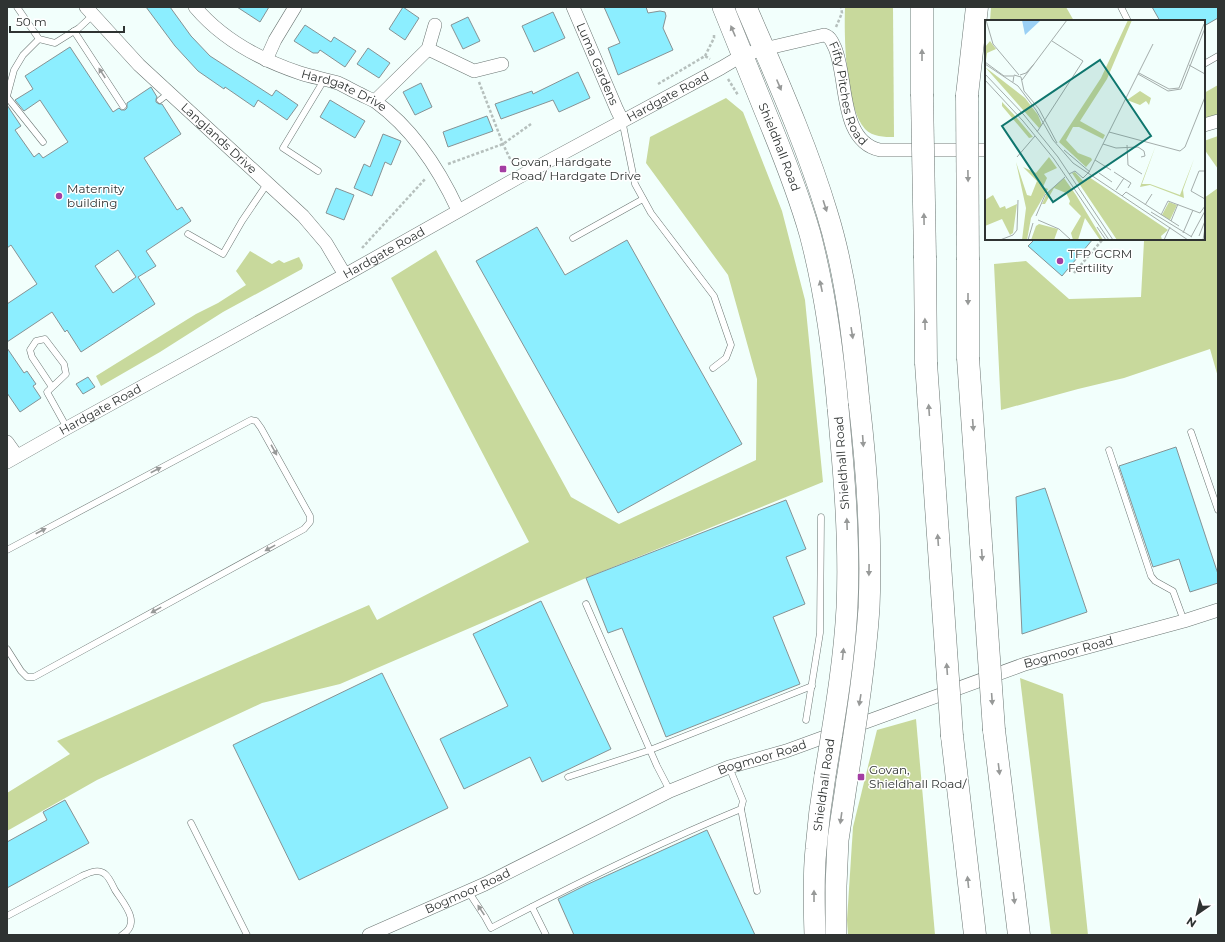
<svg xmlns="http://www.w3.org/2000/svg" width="1225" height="942" viewBox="0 0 1225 942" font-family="Montserrat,sans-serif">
<rect width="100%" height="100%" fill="#f2fffc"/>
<g fill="#c8d99c">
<path d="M845,7H893L894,137C884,137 873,137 865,129C845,107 844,36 845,7Z"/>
<path d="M991,7H1066L1074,21H990Z"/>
<path d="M1218,85V115L1204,118V93Z"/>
<path d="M726,98L743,112L782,211L805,300L823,482L586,578L340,684L262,703L97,780L7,831V793L70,754L57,741L369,605L377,620L529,542L391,278L436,250L571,497L619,524L756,460L757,379L728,275L646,163L650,137Z"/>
<path d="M1218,136V169L1204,149V141Z"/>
<path d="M1218,188V377L1210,349L1124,378L1078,389L1001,410L994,264L1026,261L1069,299L1141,297L1144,241L1147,239H1204V198Z"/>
<path d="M250,251L272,264L279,260L284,263L299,257L303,265L302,269L223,312L160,352L101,386L96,376L196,314L218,303L246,285L236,271Z"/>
<path d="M1020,678L1063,694L1088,935H1051Z"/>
<path d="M916,719L935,935H848L847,920L853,827L877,730Z"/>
</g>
<g fill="#8ceeff" stroke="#869294" fill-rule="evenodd">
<path d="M146,7H170L191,36L210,56L272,96L276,90L298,105L287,120L258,100L254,107L225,87L224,89L198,71L175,46Z"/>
<path d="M237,7H269L260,22Z"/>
<path d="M403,7L419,18L405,40L389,29Z"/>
<path d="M604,7H646L648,13L660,11L665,12L666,16L663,28L673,50L618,75L608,48L620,43Z"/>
<path d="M1152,7H1218V18L1204,26V21H1160Z"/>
<path d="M553,12L565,38L534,52L522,26Z"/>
<path d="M468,17L480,41L463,49L451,25Z"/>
<path d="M305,25L331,42L334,37L356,51L345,67L320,50L318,53H313L294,41Z"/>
<path d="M70,47L113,112L119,108L121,110H125L127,108V103L151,87L157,97L156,99V102L159,104H162L181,134L144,158L177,210L182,207L191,221L146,251L156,266L138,277L155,304L81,352L67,330L65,332L52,312L7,342V304L37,284L11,245L7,248V105L21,126L15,130L34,157L39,153L43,158L68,142L40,100L24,111L15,100L33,89L25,76ZM118,250L136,277L113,293L95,266Z"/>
<path d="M368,48L390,63L379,78L357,64Z"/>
<path d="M578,72L590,98L559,112L553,100L501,119L495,104L532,91L533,94Z"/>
<path d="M421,83L432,107L415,115L403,92Z"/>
<path d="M330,100L365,121L355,138L320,117Z"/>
<path d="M487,116L493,131L448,147L443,132Z"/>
<path d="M383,134L401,141L391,165L385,162L372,196L354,188L364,164L370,167Z"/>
<path d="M336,188L354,195L344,220L326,213Z"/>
<path d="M537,227L565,275L627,240L742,444L618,513L476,261Z"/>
<path d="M1035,239H1093L1062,276L1028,246Z"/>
<path d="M7,348L24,373L27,371L36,384L33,386L41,398L20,412L7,393Z"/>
<path d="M88,377L95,387L83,394L76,384Z"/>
<path d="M1176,447L1218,574V583L1190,592L1179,559L1153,567L1119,466Z"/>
<path d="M1045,488L1087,612L1022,634L1016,497Z"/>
<path d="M786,500L806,549L786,557L805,604L773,617L800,684L666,737L622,628L608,633L586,578Z"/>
<path d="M541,601L611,749L542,782L530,757L464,789L440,739L508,706L473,634Z"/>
<path d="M382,673L448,808L299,880L233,745Z"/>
<path d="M65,800L89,843L7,888V842L47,820L43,812Z"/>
<path d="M707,830L755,935H574L558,899L586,885Z"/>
</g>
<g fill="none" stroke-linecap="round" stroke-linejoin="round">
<defs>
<g id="lane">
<path d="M17,7L39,39L55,43L79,28L93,15"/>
<path d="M1121,7L1128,21"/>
<path d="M74,31L123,106"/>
<path d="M1204,64L1218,56"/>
<path d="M7,96L14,70L23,55L39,39"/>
<path d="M7,97L43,142"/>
<path d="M160,100L169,93"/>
<path d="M622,120L635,184L651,213L714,296L731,345L726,358L713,368"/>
<path d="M318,171L283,148L324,80"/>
<path d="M188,234L223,254L242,221L267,184"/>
<path d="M573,238L643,199"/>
<path d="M52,387L32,357L30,350L36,341L45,339L64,364L66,374L47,392L67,428"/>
<path d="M1191,432L1218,510"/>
<path d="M1109,450L1151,576L1155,581L1173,591L1184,621"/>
<path d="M7,550L251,420L256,421L261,428L310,516V522L304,529L34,677H27L21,671L7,649"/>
<path d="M586,604L657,766L670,791"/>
<path d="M806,720L820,633L821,517"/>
<path d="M568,777L650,750L812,686"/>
<path d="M741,809L757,891"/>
<path d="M191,823L247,935"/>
<path d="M468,891L485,917L491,928C573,885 656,844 741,809L743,801L729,767"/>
<path d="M532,907L546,935"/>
<path d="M7,916L82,876C89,873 98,868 105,874C109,877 113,886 115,890C124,904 142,923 122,935"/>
</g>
<g id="street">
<path id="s1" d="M86,7L139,65L303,216L326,243L345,275"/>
<path id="s2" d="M195,7C222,39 261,60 300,73C312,77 325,79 338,83C345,86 353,91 360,94C365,97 371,99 376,102C413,129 439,169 458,210"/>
<path id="s3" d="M573,7L617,110L622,120"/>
<path d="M428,49L474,71L502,64"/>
<path d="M266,60L275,40L295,7"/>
<path d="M375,101L428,49L435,25"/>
<path d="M1204,125L1218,121"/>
<path d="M7,442L17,456"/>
<path id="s4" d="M7,462L67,428L345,275L519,177L721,68L743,55L764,49L824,35C831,37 832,42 835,48C848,79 839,141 880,150H986"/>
<path id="s5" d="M369,935L485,884L670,791L729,767L786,751L1025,664L1184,621L1218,610"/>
</g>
<g id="primary">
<path id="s6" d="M723,7C737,42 751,76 765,111C782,152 798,192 810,234C825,291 833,350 838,408"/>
<path d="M746,7C775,75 806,143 827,213C846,274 853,339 859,402"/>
<path d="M815,935C814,906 813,877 816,849C818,824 821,800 825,776"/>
<path d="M836,935V886L838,840L847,780"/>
</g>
<g id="highway">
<path d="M922,94V7"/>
<path d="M967,95L977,7"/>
<path d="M925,258L926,363"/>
<path d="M968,358V260"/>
<path d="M994,730L1019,935"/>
<path d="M952,736L975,935"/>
</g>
</defs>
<use href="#lane" stroke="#6b7673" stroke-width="7"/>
<use href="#street" stroke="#6b7673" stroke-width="14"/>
<use href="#primary" stroke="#6b7673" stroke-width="22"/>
<use href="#highway" stroke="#6b7673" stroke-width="23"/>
<g stroke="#b6c0bd" stroke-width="2.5" stroke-dasharray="3 2" stroke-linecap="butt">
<path d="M836,27L842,13L841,7"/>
<path d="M705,56L714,38V34"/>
<path d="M728,79L738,95"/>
<path d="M479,82L503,144L513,165"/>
<path d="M658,84L705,56L710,59"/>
<path d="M448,164L503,144L531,124"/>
<path d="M362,248L426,178"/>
<path d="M1074,273L1103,239"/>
</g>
<use href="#lane" stroke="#fff" stroke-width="6"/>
<use href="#street" stroke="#fff" stroke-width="13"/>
<use href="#primary" stroke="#fff" stroke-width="21"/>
<use href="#highway" stroke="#fff" stroke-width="22"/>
<defs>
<g id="primary-bridge">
<path d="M825,776C834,720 844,664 847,608C850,541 844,474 838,408"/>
<path d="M847,780C856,722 865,666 869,608C872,539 867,470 859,402"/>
</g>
<g id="highway-bridge">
<path d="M922,94L925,258"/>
<path d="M967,95L968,260"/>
<path d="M968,358L994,730"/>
<path d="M926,363L952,736"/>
</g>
</defs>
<use href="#primary-bridge" stroke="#6b7673" stroke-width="22" stroke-linecap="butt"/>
<use href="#highway-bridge" stroke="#6b7673" stroke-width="23" stroke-linecap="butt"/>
<use href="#primary-bridge" stroke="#fff" stroke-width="21"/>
<use href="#highway-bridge" stroke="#fff" stroke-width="22"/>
</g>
<defs><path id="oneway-solid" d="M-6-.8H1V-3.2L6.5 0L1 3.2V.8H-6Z"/></defs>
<g fill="#979998">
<use href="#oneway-solid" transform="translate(733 31) rotate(-113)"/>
<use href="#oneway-solid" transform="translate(922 55) rotate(-90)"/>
<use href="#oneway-solid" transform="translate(102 73) rotate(-123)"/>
<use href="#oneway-solid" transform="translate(779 85) rotate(67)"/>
<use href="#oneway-solid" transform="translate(968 176) rotate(89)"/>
<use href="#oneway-solid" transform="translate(825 206) rotate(72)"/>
<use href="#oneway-solid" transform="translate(924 219) rotate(-91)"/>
<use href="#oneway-solid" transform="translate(821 286) rotate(-102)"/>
<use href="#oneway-solid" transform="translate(968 299) rotate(90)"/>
<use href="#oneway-solid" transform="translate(925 324) rotate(-91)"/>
<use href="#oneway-solid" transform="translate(852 333) rotate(81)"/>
<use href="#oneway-solid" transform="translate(929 410) rotate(-94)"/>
<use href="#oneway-solid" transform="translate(973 425) rotate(86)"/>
<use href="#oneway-solid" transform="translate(863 441) rotate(86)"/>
<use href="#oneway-solid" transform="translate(274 450) rotate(61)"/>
<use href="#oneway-solid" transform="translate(156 470) rotate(-28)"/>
<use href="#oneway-solid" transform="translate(847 524) rotate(-92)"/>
<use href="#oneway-solid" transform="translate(41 531) rotate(-28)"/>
<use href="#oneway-solid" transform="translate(938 540) rotate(-94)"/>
<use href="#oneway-solid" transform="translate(270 548) rotate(151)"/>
<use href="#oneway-solid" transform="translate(982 555) rotate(86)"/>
<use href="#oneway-solid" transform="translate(869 570) rotate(91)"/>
<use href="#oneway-solid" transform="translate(156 610) rotate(151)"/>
<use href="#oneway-solid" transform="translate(843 654) rotate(-84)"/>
<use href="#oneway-solid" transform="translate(947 669) rotate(-94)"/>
<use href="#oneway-solid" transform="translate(992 699) rotate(86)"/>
<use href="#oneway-solid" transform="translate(860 700) rotate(99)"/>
<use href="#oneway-solid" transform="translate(999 769) rotate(83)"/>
<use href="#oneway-solid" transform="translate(841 818) rotate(98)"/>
<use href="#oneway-solid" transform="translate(968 882) rotate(-96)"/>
<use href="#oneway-solid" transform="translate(814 896) rotate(-90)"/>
<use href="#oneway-solid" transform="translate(1014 898) rotate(83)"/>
<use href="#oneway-solid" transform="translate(481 910) rotate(-124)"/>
</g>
<g fill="#a33ea3" stroke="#fff" stroke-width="1.5">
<rect x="499" y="165" width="8" height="8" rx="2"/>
<circle cx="59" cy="196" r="4"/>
<circle cx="1060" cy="261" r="4"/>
<rect x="857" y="773" width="8" height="8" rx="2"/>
</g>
<g text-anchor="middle" stroke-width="3" stroke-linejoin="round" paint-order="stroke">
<g font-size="12" fill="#2f3332" stroke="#fff">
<text dy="4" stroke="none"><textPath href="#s3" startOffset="62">Luma Gardens</textPath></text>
<text dy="4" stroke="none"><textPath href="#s2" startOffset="173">Hardgate Drive</textPath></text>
<text dy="4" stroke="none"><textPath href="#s4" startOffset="990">Fifty Pitches Road</textPath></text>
<text dy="4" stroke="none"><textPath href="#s4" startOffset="755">Hardgate Road</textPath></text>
<text dy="4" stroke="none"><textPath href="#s1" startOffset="187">Langlands Drive</textPath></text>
<text dy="4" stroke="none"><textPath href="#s6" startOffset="151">Shieldhall Road</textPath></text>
<text dy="4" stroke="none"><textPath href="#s4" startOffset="431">Hardgate Road</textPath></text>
<text dy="4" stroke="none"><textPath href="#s4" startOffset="107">Hardgate Road</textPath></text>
<text transform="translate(842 463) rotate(-94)" y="4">Shieldhall Road</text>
<text dy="4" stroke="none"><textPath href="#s5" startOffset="756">Bogmoor Road</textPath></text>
<text dy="4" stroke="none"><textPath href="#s5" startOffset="432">Bogmoor Road</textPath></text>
<text transform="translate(824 785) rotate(-82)" y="4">Shieldhall Road</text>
<text dy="4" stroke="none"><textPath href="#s5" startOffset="108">Bogmoor Road</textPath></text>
</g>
<g font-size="12" fill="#2f3332" stroke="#fff" text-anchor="start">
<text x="511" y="166">Govan, Hardgate<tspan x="511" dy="14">Road/ Hardgate Drive</tspan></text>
<text x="67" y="193">Maternity<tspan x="67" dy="14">building</tspan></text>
<text x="1068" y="258">TFP GCRM<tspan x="1068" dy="14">Fertility</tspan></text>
<text x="869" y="774">Govan,<tspan x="869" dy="14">Shieldhall Road/</tspan></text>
</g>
</g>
<g transform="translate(985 20)">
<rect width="220" height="220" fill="#f2fffc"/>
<path d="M143,0H147L122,59L95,101L120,115L118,119L94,107H88L81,120L93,133L106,138L107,140L101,147L74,122L116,58ZM5,21L11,29L2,33V40L0,27ZM0,47L40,78L53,95L57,105L54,108ZM155,71L166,78L164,85L161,81L155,85L142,80ZM17,82L32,98L48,117L44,118L17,86ZM171,125L157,164H165L195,175L209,139L198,170L199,178L165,165L155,167ZM64,137L72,148L59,154L62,158L58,167L63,169L46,198L42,220H37L41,188L31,142L42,175L46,176L52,161L38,147L51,153ZM90,152L99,162L104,157L183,210L176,216L177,220H132L87,153ZM79,158L91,175L118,220H115L100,198L93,220H88L86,213L96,196L84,184L85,181L81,173L69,168L60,184H57L62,173ZM8,175L15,188L20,186L21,189L32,184L28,213L25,215L17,199L0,206V180ZM184,182L192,185L185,200L177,195ZM54,204L73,209L69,220H46L51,206Z" fill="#c8d99c"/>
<path d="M37,0H56L40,15Z" fill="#9ad0f5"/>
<path fill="none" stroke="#a4adab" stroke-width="1" d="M1,0L8,24L34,55M0,42L19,56H28M0,44L33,66L51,90L68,120L88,143L203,220M204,45L220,54M154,53L184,69L194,68L219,4M0,54L39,95L73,137L128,220M153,54L183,71L196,69L220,8M35,55L41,53L49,44M0,60L38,101L69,139L124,220M37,60L82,0M28,62L29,55L36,57L39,71L54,89L72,123M52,112L98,41L67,21M124,112L195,131L200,127L220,77M118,124L131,128L153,127L159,131L160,136L156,137M142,125L143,145L157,154M79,130L105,152M32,137L50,116M110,140L126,150M220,151H214L206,171L220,179M129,152L146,163L143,168M114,153L127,162M84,154L90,151L98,158L104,152L168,24M131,170L139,158M137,176L141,172L194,206M160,185L167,174M166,192L207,217M176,195L183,181L215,193L220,186M51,196L60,175L80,157M53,200L74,209L86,220M186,201L193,184M112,207L121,220M198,213L208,190M214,216L220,201M206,217L220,191M15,220L28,215L32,210L33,180M43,220L48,203M179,220L185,207M218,220L220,208"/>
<path fill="#0f766e" fill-opacity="0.15" stroke="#0f766e" stroke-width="2" d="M115,40L166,116L68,182L17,106Z"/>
<rect width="220" height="220" fill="none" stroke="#2f3332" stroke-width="2"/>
</g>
<rect width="1225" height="942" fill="none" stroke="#2f3332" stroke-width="16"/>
<g transform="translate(1197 914) rotate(214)" stroke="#ffffff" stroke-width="3" paint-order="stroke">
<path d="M0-3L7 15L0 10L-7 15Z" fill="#2f3332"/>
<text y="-6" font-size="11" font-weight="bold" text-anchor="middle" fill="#2f3332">N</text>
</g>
<path d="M10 26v6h114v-6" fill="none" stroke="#2f3332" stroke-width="2"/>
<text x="16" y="26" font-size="12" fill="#2f3332" stroke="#ffffff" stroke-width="3" paint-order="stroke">50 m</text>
</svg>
